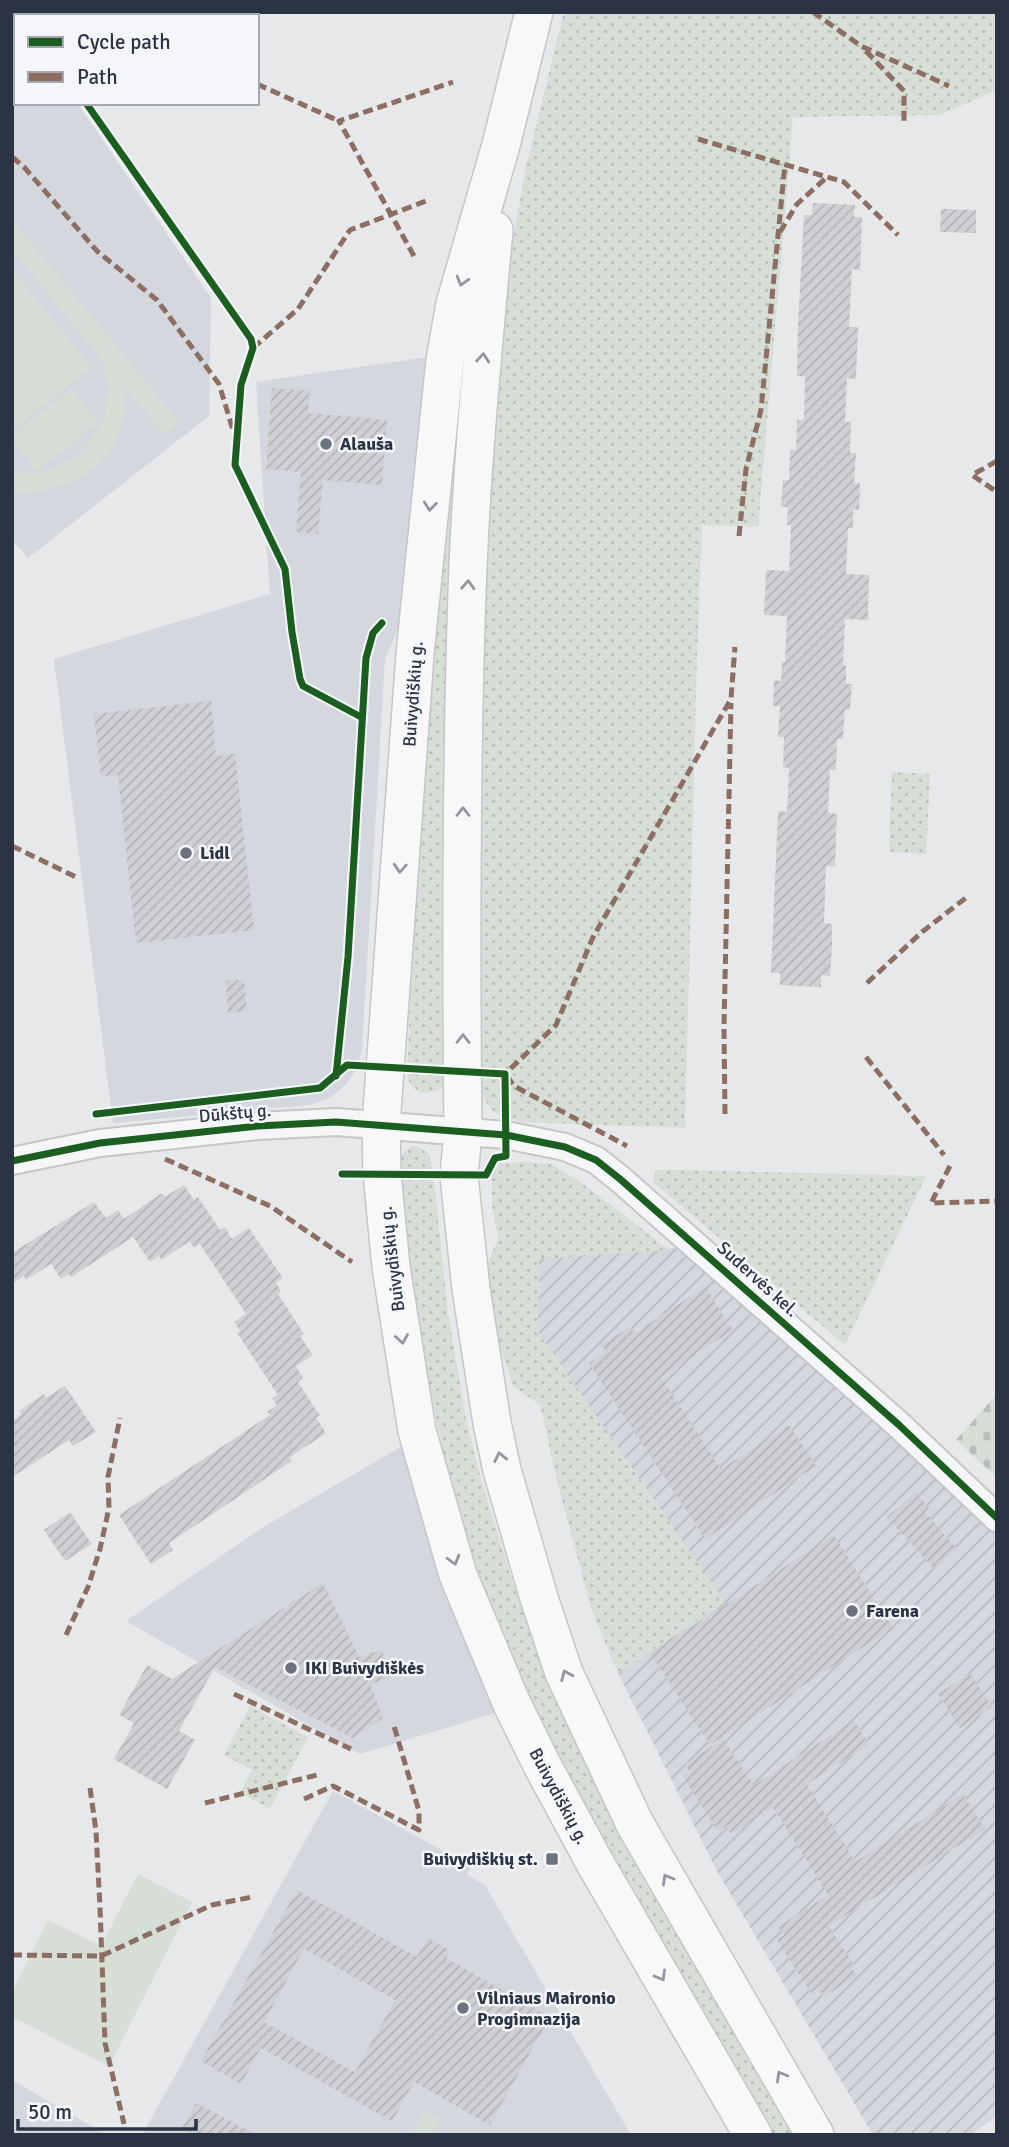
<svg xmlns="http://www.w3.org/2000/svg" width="1009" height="2147" viewBox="0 0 1009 2147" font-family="Signika,sans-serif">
<defs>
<pattern id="industrial-furrows" width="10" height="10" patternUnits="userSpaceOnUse" patternTransform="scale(1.75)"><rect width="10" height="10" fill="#d4d7dd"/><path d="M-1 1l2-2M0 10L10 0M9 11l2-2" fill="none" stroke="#b6b9bf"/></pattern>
<pattern id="grass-dots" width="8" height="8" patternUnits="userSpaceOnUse" patternTransform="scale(1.75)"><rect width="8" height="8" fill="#d6ded6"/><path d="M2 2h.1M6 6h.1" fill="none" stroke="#b8bfb9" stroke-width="1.8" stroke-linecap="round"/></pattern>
<pattern id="cemetery-stones" width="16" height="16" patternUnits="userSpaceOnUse" patternTransform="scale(1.75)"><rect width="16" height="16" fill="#d6ded6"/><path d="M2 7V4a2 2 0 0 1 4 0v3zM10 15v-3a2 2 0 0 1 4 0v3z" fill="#b8bfb9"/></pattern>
<pattern id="building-hatch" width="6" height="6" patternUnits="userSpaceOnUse" patternTransform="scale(1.75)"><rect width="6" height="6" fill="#ced0d3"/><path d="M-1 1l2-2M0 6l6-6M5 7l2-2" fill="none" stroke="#b1b3b6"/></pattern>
</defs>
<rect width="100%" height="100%" fill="#e6e8ea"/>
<g fill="#d4d7dd">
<path d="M12,12H15L17,16H16V103H77L211,298L209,416L28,558L12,540Z"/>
<path d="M428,357L402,619L385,659L362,1051L356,1069L346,1085L329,1098L310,1105L113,1123L54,659L270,594L256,382Z"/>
<path d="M406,1444L448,1588L495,1713L360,1754L126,1621L265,1526Z"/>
<path d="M333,1791L471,1866L467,1875L485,1885L631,2135H142Z"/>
<path d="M12,2080L107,2135H12Z"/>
</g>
<path fill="url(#industrial-furrows)" d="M687,1247L997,1534V2116L971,2135H873L718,1873L618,1673L724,1602L538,1332L539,1258Z"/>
<g fill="url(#grass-dots)">
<path d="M564,12H997V90L939,115L793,117L758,527L702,525L697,655L685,1128L521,1122C494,1115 492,1113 479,1089L480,633L503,295L526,167Z"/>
<path d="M476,257L447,1079C437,1099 412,1097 407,1075L417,846L434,594Z"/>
<path d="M892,772L930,774L926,854L889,852Z"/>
<path d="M417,1146L429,1154L433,1172L448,1314L466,1419L481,1480L511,1576L546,1669L800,2135H773L549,1743C524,1688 500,1632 480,1575C474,1559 466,1542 462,1525C429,1407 410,1285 399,1163C402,1152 406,1147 417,1146Z"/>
<path d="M523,1162L551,1164L586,1186L669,1250L539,1259L538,1332L725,1602L618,1673L591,1608L559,1488L540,1405L513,1386L500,1346L485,1270L498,1239L492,1205V1171L499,1164Z"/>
<path d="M657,1170H684L926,1176L845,1345L653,1182V1176Z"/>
<path d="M250,1706L308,1737L270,1809L240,1793L252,1770L224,1755Z"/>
</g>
<path fill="url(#cemetery-stones)" d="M997,1394V1478L956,1440Z"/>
<g fill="#d6ded6">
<path d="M65,12H142L144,16H67Z"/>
<path d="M12,220L179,422L164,434L127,390C125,403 125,416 121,428C105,476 59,494 12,492V472L29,473L47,471L66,463L79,454L95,435L103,420L109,386L101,358L12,250Z"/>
<path d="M12,269L91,367L12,430Z"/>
<path d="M71,389L98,422L37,471L12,440V435Z"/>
<path d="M138,1874L192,1902L109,2066L12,2017V1992L48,1920L101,1946Z"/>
<path d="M424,2111L440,2119L431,2135H411Z"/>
</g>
<g fill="url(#building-hatch)" fill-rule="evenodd">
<path d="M813,203L855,205L854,217H862L860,270L852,269L849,327H858L856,379L847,378L845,422H851L850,453H856L854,483H860L859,510L853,509V528H848L846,574L869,575L868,620L845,619L843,665H846V684H852L850,710L845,709L843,739H837L836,770H830L828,813L837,814L835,866H826L824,923L832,924V946L830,976L821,975V987L780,985V973H771L778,811L787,812L789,768L783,767L784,737H778L780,706H773L774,680L781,681L782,662H785L787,616L764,615L766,570L789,571L791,525H787L788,507H781L783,480H789L790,450H796L797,420H804L805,376H797L798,324L804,215H812Z"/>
<path d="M941,209L976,210V233L940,232Z"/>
<path d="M272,388L310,391L308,413L387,420L382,485L323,480L318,534L296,532L301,472L266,469Z"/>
<path d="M211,701L216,756L235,754L254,930L136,943L118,775L101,777L94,714Z"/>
<path d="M244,980L247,1011L228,1013L226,981Z"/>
<path d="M184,1185L194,1200L198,1197L220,1230L225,1227L232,1239L249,1228L283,1278L276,1283L281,1291L278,1294L304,1334L300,1336L313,1355L296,1366L303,1378L298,1382L320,1416L316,1418L326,1433L290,1457L292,1461L169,1543L173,1550L151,1564L119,1515L270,1415L267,1412L277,1405L272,1398L278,1395L237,1333L240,1331L234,1322L246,1314L200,1244L194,1248L190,1241L161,1260L159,1256L150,1262L133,1237L71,1277L69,1274L61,1279L51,1264L26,1280L24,1276L12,1284V1253L94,1202L106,1218L118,1210L124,1219L162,1193L165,1197Z"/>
<path d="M705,1287L733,1330L661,1377L721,1469L789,1425L816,1466L705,1539L589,1363L606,1352L601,1345L630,1327L635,1333Z"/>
<path d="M65,1386L96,1432L73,1446L69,1440L12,1477V1421L21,1415L19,1411L44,1394L46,1398Z"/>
<path d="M916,1492L929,1508L925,1512L957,1549L934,1569L887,1517Z"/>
<path d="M70,1512L92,1544L65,1561L44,1530Z"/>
<path d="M834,1535L893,1628L710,1745L650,1653Z"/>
<path d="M323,1583L359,1657L382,1650L391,1677L370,1684L383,1718L353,1738L215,1667L179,1731L195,1740L167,1789L114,1759L134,1723L119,1715L147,1665L172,1679Z"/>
<path d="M970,1673L992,1707L960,1728L938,1694Z"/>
<path d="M854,1720L869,1745L807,1784L855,1862L963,1794L985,1829L829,1926L854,1965L851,1967L857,1975L824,1997L818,1988L811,1993L777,1940L784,1935L778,1927L828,1895L773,1807L731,1834L726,1826L718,1831L683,1777L690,1773L685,1764L723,1739L754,1785Z"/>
<path d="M297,1890L417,1957L428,1938L451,1951L446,1958L550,2017L490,2125L414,2082L392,2121L261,2048L241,2084L201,2061ZM304,1949L395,2000L355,2072L264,2022Z"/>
<path d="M196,2103L219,2115L256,2135H194L182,2128Z"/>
</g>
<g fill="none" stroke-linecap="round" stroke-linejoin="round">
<defs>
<path id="street" d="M12,1161L100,1143L258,1126L336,1122L506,1135L565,1147L596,1160L620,1179L899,1425L997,1518"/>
<g id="secondary">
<path d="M534,12L501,145L455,304L445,360L415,654L381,1125L382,1173L391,1267L417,1431L458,1575L511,1702L541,1763L595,1863L753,2135"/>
<path d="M494,230C483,351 471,472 467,593C461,773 461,953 463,1132L459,1176L471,1289L492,1423L502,1470L539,1598L564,1673L635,1824L815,2135"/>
</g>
</defs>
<use href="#street" stroke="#c4c6c8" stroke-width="30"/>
<use href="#secondary" stroke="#c4c6c8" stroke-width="40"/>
<use href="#street" stroke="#f5f6f7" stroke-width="26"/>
<use href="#secondary" stroke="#f8f8f8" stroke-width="37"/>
<g stroke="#8d6e63" stroke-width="5" stroke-dasharray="10 5" stroke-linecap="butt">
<path d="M23,12L25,16"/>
<path d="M80,12L90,16"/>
<path d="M813,12L861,46L949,86"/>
<path d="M866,51L904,91V124"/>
<path d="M257,84L339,121"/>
<path d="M698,139L844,182L898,235"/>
<path d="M12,157L24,167L97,251L157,300L219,384L233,430"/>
<path d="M780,232L797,204L827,177"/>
<path d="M414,256L339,121L453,82"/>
<path d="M253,348L298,309L350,230L426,201"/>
<path d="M997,461L972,475L997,492"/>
<path d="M739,536L746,469L761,410L785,164"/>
<path d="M12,846L76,877"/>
<path d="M867,983L922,932L967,897"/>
<path d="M866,1057L944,1155"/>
<path d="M498,1073L505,1074L556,1025L593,937L731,699L735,647"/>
<path d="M507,1076L514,1086L627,1146"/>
<path d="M725,1114L724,1027L731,703"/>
<path d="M165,1159L270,1206L352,1262"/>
<path d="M950,1166L931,1203L997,1201"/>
<path d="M66,1635L88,1587L100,1549L109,1508L108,1477L120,1418"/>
<path d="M234,1694L351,1749"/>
<path d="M90,1788L96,1831L100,1907L105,2043L124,2124"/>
<path d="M304,1799L333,1786L419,1830V1811L394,1726"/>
<path d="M205,1803L317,1775"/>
<path d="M12,1955L101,1956L212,1905L252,1897"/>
</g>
<defs>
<g id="cycleway">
<path d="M86,103L251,339L253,348L241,385L235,465L285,569L292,632L300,679L303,686L361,717"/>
<path d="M336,1076L348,957L366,658L373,633L382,623"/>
<path d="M96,1114L320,1088L347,1065L505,1074L506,1156L495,1158L486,1175L342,1174"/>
<path d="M12,1161L100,1143L258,1126L336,1122L506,1135L565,1147L596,1160L620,1179L899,1425L997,1518"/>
</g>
</defs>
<use href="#cycleway" stroke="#f4f6f9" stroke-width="11"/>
<use href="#cycleway" stroke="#1b5e20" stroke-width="7"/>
</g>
<defs><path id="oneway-chevron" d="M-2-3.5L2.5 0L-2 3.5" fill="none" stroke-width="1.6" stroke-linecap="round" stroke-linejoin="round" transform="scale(1.75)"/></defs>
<g stroke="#92969e">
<use href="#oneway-chevron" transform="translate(462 281) rotate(106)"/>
<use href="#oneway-chevron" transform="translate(483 358) rotate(-85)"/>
<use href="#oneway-chevron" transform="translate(430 506) rotate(96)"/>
<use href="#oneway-chevron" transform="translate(468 585) rotate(-87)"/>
<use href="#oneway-chevron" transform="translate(463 812) rotate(-90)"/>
<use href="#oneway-chevron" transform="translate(400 868) rotate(94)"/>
<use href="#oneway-chevron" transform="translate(463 1039) rotate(-90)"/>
<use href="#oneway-chevron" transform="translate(402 1339) rotate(81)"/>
<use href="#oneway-chevron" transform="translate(500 1457) rotate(-102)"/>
<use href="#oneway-chevron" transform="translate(454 1560) rotate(74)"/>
<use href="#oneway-chevron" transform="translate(566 1675) rotate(-113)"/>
<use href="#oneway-chevron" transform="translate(667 1879) rotate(-120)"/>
<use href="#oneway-chevron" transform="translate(661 1976) rotate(60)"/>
<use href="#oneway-chevron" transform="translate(781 2076) rotate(-120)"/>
</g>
<g fill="#6c737f" stroke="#f4f6f9" stroke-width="2.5">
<circle cx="326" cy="444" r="7"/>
<circle cx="186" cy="853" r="7"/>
<circle cx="852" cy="1611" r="7"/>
<circle cx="291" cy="1668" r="7"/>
<rect x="545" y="1852" width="14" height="14" rx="3.5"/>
<circle cx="463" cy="2008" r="7"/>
</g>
<g text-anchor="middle" stroke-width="5" stroke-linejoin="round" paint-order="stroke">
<g font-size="18" font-weight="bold" fill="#2b3445" stroke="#f4f6f9" text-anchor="start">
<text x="340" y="450">Alauša</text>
<text x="200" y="859">Lidl</text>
<text x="866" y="1617">Farena</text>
<text x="305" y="1674">IKI Buivydiškės</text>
<text x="538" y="1865" text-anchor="end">Buivydiškių st.</text>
<text x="477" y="2004">Vilniaus Maironio<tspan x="477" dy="21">Progimnazija</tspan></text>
</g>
<g font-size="18" fill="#2b3445" stroke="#f4f6f9">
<text transform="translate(413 694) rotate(-86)" y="6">Buivydiškių g.</text>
<text transform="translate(235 1113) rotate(-5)" y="6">Dūkštų g.</text>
<text transform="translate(392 1259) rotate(-97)" y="6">Buivydiškių g.</text>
<text transform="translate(758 1279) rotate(42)" y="6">Sudervės kel.</text>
<text transform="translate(559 1796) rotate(62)" y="6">Buivydiškių g.</text>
</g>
</g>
<rect width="1009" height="2147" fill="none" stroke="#2b3445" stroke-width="28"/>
<rect x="14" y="14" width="245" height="91" fill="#f4f6f9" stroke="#a4a8b1" stroke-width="2"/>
<rect x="28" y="37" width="35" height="10" fill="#1b5e20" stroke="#a4a8b1" stroke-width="2"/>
<text x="77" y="49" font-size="21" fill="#2b3445">Cycle path</text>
<rect x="28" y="72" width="35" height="10" fill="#8d6e63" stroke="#a4a8b1" stroke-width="2"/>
<text x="77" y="84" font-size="21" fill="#2b3445">Path</text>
<path d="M18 2119v10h178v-10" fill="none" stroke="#2b3445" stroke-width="3.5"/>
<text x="28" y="2119" font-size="21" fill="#2b3445" stroke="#f4f6f9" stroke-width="5" paint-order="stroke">50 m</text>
</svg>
